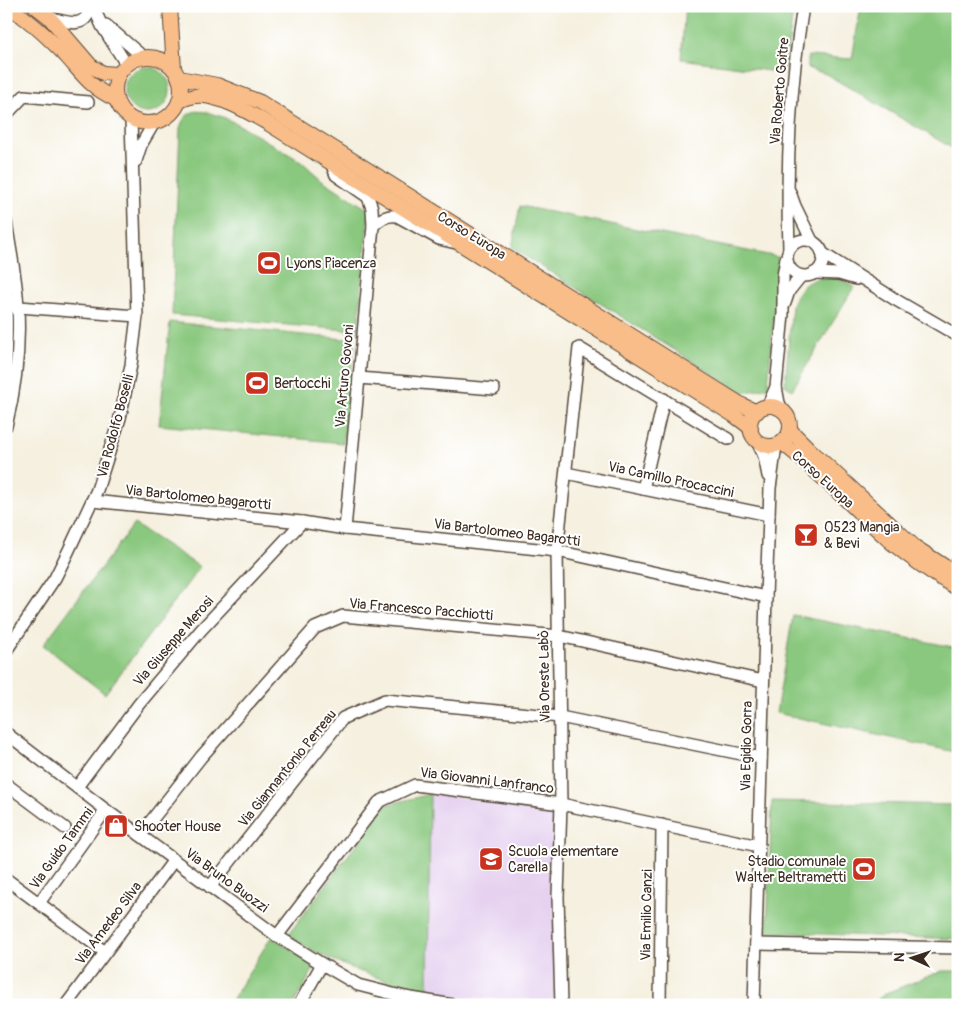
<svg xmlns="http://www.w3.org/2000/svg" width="964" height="1011" viewBox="0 0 964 1011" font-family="Pangolin,sans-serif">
<rect width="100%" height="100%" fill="#fff"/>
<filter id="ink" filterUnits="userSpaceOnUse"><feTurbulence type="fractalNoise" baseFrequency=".02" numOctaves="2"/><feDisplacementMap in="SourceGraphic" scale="10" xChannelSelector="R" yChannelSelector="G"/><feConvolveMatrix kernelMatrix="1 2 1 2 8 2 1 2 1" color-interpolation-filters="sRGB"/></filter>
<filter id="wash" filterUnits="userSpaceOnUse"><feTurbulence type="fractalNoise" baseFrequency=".0096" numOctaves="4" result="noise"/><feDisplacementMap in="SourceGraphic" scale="20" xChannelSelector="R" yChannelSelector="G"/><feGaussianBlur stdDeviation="1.12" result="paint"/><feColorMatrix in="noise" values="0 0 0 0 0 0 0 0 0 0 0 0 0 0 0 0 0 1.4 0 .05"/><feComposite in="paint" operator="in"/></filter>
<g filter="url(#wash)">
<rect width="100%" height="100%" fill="#f5f0df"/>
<path fill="#e6d2f0" d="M430,794L553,808L555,1001L439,996L428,994Z"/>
<g fill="#89c87e" stroke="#62794e">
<path d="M685,6H794L784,73L681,59Z"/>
<path d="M861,6H958L957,151L826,74L807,68L808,56L852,59Z"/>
<circle cx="147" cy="90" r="23"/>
<path d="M196,111L206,112L223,117L243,127L302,162L322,180L369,210L358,331L172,315L180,128C183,119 186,114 196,111Z"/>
<path d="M520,206L778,257L768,387L743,393L512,248Z"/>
<path d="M829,277L842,280L854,287L792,390L785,385L792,305C798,286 810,278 829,277Z"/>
<path d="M170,322L355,340L343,443L159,425Z"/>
<path d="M134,524L200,567L105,694L43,645Z"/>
<path d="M793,615L958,648V738L955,752L776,713Z"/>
<path d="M430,794L428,994C380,979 330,964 288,935L386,805Z"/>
<path d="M772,801L958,805V939L767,932Z"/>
<path d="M271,937L316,965L293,1005H229Z"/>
<path d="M942,971H958V1005H871L886,993Z"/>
</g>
</g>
<g filter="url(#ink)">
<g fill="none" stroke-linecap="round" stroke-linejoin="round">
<defs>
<g id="minor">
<path d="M93,6L102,26L126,64"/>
<path d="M49,17C65,22 87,31 90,6"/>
<path d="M106,25L142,56"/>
<path d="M6,115L24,96L88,102"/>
<path d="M136,161L141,145L154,123"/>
<path d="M331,163L336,175L368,197L372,208L373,226L345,529"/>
<path d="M790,192L795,206L812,241"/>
<path d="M6,221C10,250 17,280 18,309C20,350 16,387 6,426"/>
<path d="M373,226C380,219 386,215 397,216L439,239L456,243"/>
<circle cx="805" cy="258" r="18"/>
<path d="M789,249C786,168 790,86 803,6"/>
<path d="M822,253L896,300L958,336"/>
<path d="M814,273L839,274L856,279"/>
<path d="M785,303L789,291L801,276"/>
<path d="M6,306L137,316"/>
<path d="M359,378L494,389"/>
<path d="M776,387L783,314V276L786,259"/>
<path d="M767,407L776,387L779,403L783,411"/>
<path d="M757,441L764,456L768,476"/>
<path d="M566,473L769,515"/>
<path d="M643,489L664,399"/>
<path d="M92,501L302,522L345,529L557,551L766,597"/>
<path d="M951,571L958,560"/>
<path d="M6,651L55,578L68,552L97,490L120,418L131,365L137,316L131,119"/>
<path d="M6,733L106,810L277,936L322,964L358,985L405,997L453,1005"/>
<path d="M6,784L65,828"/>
<path d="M77,787L139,704L201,630L302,522"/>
<path d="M140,835L201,757L315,628L343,616L559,636L763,681"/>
<path d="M6,879L105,952"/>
<path d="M210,887L343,718L385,700L560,717L761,758"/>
<path d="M39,903L106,810"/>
<path d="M277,936L379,802L415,785L561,804L759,846"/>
<path d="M756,944L958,948"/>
<path d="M66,1005L174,860"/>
<path d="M299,1005L322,964"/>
<path d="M561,1005L558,897L561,804L557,551L579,348L728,439"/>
<path d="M660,1005L662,825"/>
<path d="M754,1005L766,597L770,488L776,445"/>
</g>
<g id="major">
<path d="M7,6C30,20 48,37 66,56C84,76 90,87 115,99"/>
<path d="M35,6L49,17L91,66L103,73L118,74"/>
<path d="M170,6L174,69"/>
<circle cx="148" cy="90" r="33"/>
<path d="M179,78L217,85L260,102L742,405L757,412"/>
<path d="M179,101C184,99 190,97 195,96C217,93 250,113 269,124L735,416L751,428"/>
<circle cx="770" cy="426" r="20"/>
<path d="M790,430L809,449L915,547L958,575"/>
<path d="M782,443C821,473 855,510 892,543C913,560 935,575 958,589"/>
</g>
</defs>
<use href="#minor" stroke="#57483b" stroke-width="14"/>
<use href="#major" stroke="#57483b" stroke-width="16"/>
<use href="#minor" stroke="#fff" stroke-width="11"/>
<use href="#major" stroke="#f8bd88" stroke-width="14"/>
</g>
</g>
<defs>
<symbol id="stadium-square" viewBox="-11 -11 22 22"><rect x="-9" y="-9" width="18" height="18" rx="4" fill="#c8321e" stroke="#fff"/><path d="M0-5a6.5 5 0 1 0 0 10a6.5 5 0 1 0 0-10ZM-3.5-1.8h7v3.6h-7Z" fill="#fff"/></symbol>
<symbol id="bar-square" viewBox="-11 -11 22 22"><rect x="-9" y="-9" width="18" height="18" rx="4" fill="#c8321e" stroke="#fff"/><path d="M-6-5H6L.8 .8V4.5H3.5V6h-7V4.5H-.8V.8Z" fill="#fff"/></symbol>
<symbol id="shop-square" viewBox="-11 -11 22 22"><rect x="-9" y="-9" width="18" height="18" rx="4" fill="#c8321e" stroke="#fff"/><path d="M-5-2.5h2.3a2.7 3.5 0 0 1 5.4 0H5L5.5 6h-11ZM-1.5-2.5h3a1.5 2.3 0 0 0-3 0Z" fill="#fff"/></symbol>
<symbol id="school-square" viewBox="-11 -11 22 22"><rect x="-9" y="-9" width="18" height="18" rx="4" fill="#c8321e" stroke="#fff"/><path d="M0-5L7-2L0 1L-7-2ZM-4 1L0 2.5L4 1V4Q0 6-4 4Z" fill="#fff"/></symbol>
</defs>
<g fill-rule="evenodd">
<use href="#stadium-square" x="255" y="249" width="28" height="28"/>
<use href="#stadium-square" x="243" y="369" width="28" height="28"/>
<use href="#bar-square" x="792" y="521" width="28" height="28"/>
<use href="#shop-square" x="102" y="812" width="28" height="28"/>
<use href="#school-square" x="477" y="845" width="28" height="28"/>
<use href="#stadium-square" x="850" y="855" width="28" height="28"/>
</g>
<g text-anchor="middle" stroke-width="4" stroke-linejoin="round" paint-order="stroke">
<g font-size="14" fill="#3b2a1e" stroke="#fff">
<text transform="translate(779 91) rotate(-85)" y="5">Via Roberto Goitre</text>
<text transform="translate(472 235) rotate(32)" y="5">Corso Europa</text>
<text transform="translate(344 376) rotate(-85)" y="5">Via Arturo Govoni</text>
<text transform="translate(115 426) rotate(-75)" y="5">Via Rodolfo Boselli</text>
<text transform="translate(671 479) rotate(12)" y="5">Via Camillo Procaccini</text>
<text transform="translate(823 479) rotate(42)" y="5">Corso Europa</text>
<text transform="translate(198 497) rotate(6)" y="5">Via Bartolomeo bagarotti</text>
<text transform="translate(507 532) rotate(7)" y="5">Via Bartolomeo Bagarotti</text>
<text transform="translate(421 609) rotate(5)" y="5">Via Francesco Pacchiotti</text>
<text transform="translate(173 641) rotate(-49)" y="5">Via Giuseppe Merosi</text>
<text transform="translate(544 676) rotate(-91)" y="5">Via Oreste Labò</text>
<text transform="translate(746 746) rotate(-89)" y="5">Via Egidio Gorra</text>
<text transform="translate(287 768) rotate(-51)" y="5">Via Giannantonio Perreau</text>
<text transform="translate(487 780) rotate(7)" y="5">Via Giovanni Lanfranco</text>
<text transform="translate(61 848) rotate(-54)" y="5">Via Guido Tammi</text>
<text transform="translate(227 880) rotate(36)" y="5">Via Bruno Buozzi</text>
<text transform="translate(646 915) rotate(-89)" y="5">Via Emilio Canzi</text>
<text transform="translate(108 923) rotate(-53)" y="5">Via Amedeo Silva</text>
</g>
<g font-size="14" fill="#3b2a1e" stroke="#fff" text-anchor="start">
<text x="286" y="268">Lyons Piacenza</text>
<text x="274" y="388">Bertocchi</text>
<text x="824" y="532">0523 Mangia<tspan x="824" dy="16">&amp; Bevi</tspan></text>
<text x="134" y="831">Shooter House</text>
<text x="508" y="856">Scuola elementare<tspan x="508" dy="16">Carella</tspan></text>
<text x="846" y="866" text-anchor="end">Stadio comunale<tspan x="846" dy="16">Walter Beltrametti</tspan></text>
</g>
</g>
<rect width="964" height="1011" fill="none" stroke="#fff" stroke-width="25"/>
<g transform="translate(912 958) rotate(273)" stroke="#ffffff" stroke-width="4" paint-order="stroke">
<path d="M0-4L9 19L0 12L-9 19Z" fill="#3b2a1e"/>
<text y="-8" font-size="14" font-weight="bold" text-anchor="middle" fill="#3b2a1e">N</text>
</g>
</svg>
